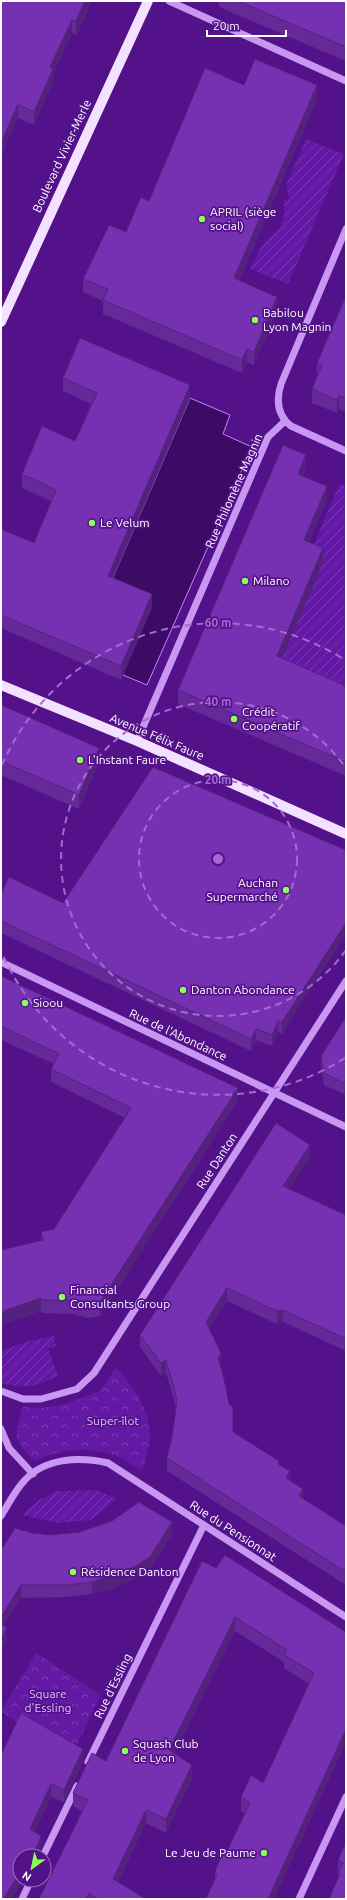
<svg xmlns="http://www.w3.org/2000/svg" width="347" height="1900" viewBox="0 0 347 1900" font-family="Ubuntu,sans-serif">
<defs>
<pattern id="forest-crowns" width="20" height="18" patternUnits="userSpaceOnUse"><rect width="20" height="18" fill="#6319a4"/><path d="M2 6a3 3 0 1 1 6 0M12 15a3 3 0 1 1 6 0" fill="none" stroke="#7a3cb2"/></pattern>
<pattern id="garden-furrows" width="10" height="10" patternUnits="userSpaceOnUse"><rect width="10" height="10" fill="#6319a4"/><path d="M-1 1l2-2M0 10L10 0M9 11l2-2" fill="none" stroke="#7a3cb2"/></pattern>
</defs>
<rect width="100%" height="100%" fill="#53118a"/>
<g fill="url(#forest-crowns)">
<path d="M116,1368C135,1387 150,1410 150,1438C149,1449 145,1461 142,1472C133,1465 124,1458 113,1455C87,1446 58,1450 35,1461C12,1439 14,1436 23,1407L42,1408L65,1404L100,1391Z"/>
<path d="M36,1653L101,1695L72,1755L21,1725L1,1711Z"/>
</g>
<g fill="url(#garden-furrows)">
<path d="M306,139L344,154L288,284L250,269C254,261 257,253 262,246C278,226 286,231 284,200L289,199L286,185Z"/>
<path d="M340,483L346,486V700L277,670L323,562L309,556Z"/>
<path d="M54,1336L56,1346L48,1349L58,1376C35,1387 25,1389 1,1383V1351L28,1341Z"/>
<path d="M96,1490L117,1499L91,1520L57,1523L22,1515L39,1500L58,1491Z"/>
</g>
<path fill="#3d0a66" stroke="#c088f5" d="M190,398L230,415L223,434L252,447L147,685L123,675L108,589Z"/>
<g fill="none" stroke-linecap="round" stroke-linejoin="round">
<g stroke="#c797f1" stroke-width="7">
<path d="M169,1L346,81"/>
<path d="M346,229L281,384C276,400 277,415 291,426L346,451"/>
<path d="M137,741L268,437L285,421"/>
<path d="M1,962L346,1127"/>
<path d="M1,1391L23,1399H41L77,1389L94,1373L346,981"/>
<path d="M1,1429L9,1448L33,1474"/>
<path d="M1,1516C8,1505 15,1490 25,1480C46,1457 80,1457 108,1463L346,1617"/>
<path d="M88,1762L204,1525"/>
<path d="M43,1856L77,1786"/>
<path d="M22,1899L31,1880"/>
<path d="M299,1899L346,1797"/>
</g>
<g stroke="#f3e1ff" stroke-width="10">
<path d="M1,322L148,1"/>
<path d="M1,685L137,741L346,834"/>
</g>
</g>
<g fill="#652a98">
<path d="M1,1H92L76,35L72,33L53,74V82L34,125L18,118Z"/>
<path d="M219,1H346V61L219,7Z"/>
<path d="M244,85L317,99L239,281L277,311L254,365L247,362L242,373L103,314V301L83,292V279L126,232L149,201Z"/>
<path d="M346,296V412L339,409L337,413L312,403V389L317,377V363Z"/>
<path d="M63,378L190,398L113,578L152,607L121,680L1,628V529L34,543L51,501L22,488V474L75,441L91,404L63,391Z"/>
<path d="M306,469L303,476L327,500L309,542L323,562L282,658L346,686V776L178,704V690Z"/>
<path d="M1,705L99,762L79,809L1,775Z"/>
<path d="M346,850L282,1034L278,1032L272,1046L256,1040L251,1051L1,933V894L63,903Z"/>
<path d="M1,976L238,1101L100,1316L88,1318L72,1314L42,1313L41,1311L6,1323L41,1241V1232L54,1229L125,1118L51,1082V1069L54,1064L1,1040Z"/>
<path d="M346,1017V1095L324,1085L321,1067V1056Z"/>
<path d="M310,1158L289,1189L346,1215V1351L283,1322L277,1324L227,1301L209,1329L221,1366L233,1432L279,1465L303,1499L346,1526V1585L167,1471V1458L172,1437L176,1408L175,1403L166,1373L161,1376L140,1347V1335Z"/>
<path d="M32,1533L50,1535L172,1534L150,1569L136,1578L114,1588L92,1594L68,1597L21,1598L4,1625L7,1640L1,1650V1550Z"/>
<path d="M202,1561L346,1632V1742L274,1899L215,1880V1871L228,1849L245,1813L241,1811V1797L263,1783L309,1684L284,1668V1662L235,1631L174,1754L192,1778L166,1833L146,1823L118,1882L146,1899H39L82,1811L73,1806V1793L106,1761Z"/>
<path d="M1,1755L83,1762L64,1802L51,1797L35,1831L41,1848L20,1880H23L11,1899H1Z"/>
<path d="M346,1842V1899L338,1878V1860Z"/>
</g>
<g fill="#52227c">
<path d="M85,1H92L76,35V21Z"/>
<path d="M72,20V33L53,74V82L34,125V112L50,67Z"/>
<path d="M317,85V99L234,292V278Z"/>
<path d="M18,104V118L1,157V143Z"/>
<path d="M277,297V311L254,365V352Z"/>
<path d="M247,349V362L242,373V360Z"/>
<path d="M190,385V398L108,589V576Z"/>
<path d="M339,396V409L337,413V400Z"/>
<path d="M306,455V469L298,488V474Z"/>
<path d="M327,486V500L304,554V540Z"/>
<path d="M323,548V562L277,670V656Z"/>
<path d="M152,594V607L121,680V666Z"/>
<path d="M99,748V762L79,809V795Z"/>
<path d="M346,923V934L282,1034V1022Z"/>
<path d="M278,1021V1032L272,1046V1035Z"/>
<path d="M256,1029V1040L251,1051V1039Z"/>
<path d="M238,1088V1101L100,1316V1302Z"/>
<path d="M310,1145V1158L283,1199V1186Z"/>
<path d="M227,1288V1301L206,1334V1322Z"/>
<path d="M41,1298V1311L6,1323L1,1326V1313L6,1310Z"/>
<path d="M283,1310V1322L277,1324V1311Z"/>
<path d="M221,1353V1366L218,1358Z"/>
<path d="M166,1360V1373L161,1376V1363Z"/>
<path d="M290,1471V1484L286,1478Z"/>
<path d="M303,1489V1501L299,1496Z"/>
<path d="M172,1522V1534L150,1569L136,1578L114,1588L92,1594V1582Z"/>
<path d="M21,1585V1598L1,1630V1617Z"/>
<path d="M235,1617V1631L169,1764V1750Z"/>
<path d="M7,1628V1640L1,1650V1638Z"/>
<path d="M346,1729V1742L274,1899H268Z"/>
<path d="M83,1749V1762L64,1802V1790Z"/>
<path d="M192,1765V1778L166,1833V1819Z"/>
<path d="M51,1784V1797L30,1841V1829Z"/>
<path d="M146,1810V1823L113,1892V1879Z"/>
<path d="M41,1836V1848L39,1856H31Z"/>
<path d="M20,1873V1880H23L11,1899H3Z"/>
<path d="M89,1893V1899H86Z"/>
</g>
<g fill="#7531b1" stroke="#52227c">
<path d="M1,1H85L76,21L72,20L50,67L53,69L34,112L18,104L1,143Z"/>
<path d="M238,1H346V47Z"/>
<path d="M255,59L317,85L234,278L277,297L254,352L247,349L242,360L103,300L108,289L83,279L109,225L126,232L141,197L149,201L205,68L244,85Z"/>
<path d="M346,296V398L339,396L337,400L312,389L322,365L317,363Z"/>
<path d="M80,338L190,385L108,576L152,594L121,666L1,615V529L34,543L56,490L22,474L42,426L75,441L97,393L63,378Z"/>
<path d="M283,445L306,455L298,474L327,486L304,540L323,548L277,656L346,686V762L178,690Z"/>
<path d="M1,705L99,748L79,795L1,761Z"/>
<path d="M153,767L346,850V923L282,1022L278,1021L272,1035L256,1029L251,1039L1,921V894L9,877L63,903Z"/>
<path d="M1,976L238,1088L100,1302L88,1305L72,1300H42L41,1298L6,1310L1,1313V1250L43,1240L41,1232L54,1229L131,1108L51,1069L59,1054L1,1026Z"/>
<path d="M346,1017V1084L324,1073L321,1056Z"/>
<path d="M276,1123L310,1145L283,1186L346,1215V1339L283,1310L277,1311L227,1288L206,1322L221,1353L218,1358L224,1379L229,1404L233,1407V1432L279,1461L278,1464L290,1471L286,1478L303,1489L299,1496L346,1526V1572L167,1458L172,1437L177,1401L175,1391L166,1360L161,1363L140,1335Z"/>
<path d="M139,1502L172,1522L150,1557L136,1566L114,1575L92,1582L68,1585H21L1,1617V1550L15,1528L32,1533L50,1535L80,1532L112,1521Z"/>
<path d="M225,1555L346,1632V1729L268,1899H206L217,1875L215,1871L223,1852L228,1849L250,1803L241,1797L251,1775L263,1783L314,1673L284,1655L287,1650L235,1617L169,1750L192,1765L166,1819L146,1810L113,1879L146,1899H98L89,1893L86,1899H39L88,1800L73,1793L92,1753L106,1761L202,1561L216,1568Z"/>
<path d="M1,1624L7,1628L1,1638Z"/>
<path d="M21,1713L83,1749L64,1790L51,1784L30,1829L41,1836L38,1845L31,1856H20V1873L3,1899H1V1755Z"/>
<path d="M346,1842V1899H329L340,1874L338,1873L343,1863L338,1860Z"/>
</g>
<g fill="none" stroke="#a36bd2" stroke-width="2" stroke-dasharray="7 5">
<circle cx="218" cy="859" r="79"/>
<path d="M346 950A157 157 0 1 1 346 768"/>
<path d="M345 1058A236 236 0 0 1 2 953M2 765A236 236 0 0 1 345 660"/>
</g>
<g fill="#8bff57" stroke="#53118a" stroke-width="1.5">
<circle cx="202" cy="219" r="4"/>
<circle cx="255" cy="320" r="4"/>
<circle cx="92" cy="523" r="4"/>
<circle cx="245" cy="581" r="4"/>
<circle cx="234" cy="719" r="4"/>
<circle cx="80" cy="760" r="4"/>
<circle cx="286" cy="890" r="4"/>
<circle cx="183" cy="990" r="4"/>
<circle cx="25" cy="1003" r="4"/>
<circle cx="62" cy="1297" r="4"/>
<circle cx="73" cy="1572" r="4"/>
<circle cx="125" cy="1751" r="4"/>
<circle cx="264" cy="1853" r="4"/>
</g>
<g text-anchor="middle" stroke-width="3.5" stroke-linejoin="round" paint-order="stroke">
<g font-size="12" fill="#fff" stroke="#53118a">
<text transform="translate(62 156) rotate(-65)" y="4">Boulevard Vivier-Merle</text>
<text transform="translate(234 491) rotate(-66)" y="4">Rue Philomène Magnin</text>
<text transform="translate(157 737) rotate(23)" y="4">Avenue Félix Faure</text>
<text transform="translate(178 1035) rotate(25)" y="4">Rue de l'Abondance</text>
<text transform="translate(217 1161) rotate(-57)" y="4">Rue Danton</text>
<text transform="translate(233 1531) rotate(33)" y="4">Rue du Pensionnat</text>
<text transform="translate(113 1686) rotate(-64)" y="4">Rue d'Essling</text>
</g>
<g font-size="12" fill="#fff" stroke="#53118a" text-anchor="start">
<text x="210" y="216">APRIL (siège<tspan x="210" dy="14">social)</tspan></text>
<text x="263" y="317">Babilou<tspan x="263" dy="14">Lyon Magnin</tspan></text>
<text x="100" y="527">Le Velum</text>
<text x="253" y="585">Milano</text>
<text x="242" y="716">Crédit<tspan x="242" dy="14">Coopératif</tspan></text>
<text x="88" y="764">L'Instant Faure</text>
<text x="278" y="887" text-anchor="end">Auchan<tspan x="278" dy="14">Supermarché</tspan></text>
<text x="191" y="994">Danton Abondance</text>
<text x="33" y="1007">Sioou</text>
<text x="70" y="1294">Financial<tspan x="70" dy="14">Consultants Group</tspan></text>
<text x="81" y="1576">Résidence Danton</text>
<text x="133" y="1748">Squash Club<tspan x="133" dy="14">de Lyon</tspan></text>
<text x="256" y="1857" text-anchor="end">Le Jeu de Paume</text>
</g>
<g font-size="12" fill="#dfbefc" stroke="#53118a">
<text x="113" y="1425">Super-îlot</text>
<text x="48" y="1698">Square<tspan x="48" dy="14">d'Essling</tspan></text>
</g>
</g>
<circle cx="218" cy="859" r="6" fill="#a36bd2" stroke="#53118a" stroke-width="2"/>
<g font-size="12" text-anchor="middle" font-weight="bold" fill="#a36bd2" stroke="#53118a" stroke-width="3.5" stroke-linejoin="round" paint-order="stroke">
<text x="218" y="627">60 m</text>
<text x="218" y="706">40 m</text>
<text x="218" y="784">20 m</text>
</g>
<rect width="347" height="1900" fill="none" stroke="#ffffff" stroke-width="4"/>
<g transform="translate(32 1868) rotate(213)"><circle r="19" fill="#53118a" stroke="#9870b9"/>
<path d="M0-3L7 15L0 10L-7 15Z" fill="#8bff57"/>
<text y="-6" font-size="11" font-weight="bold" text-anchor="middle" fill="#ffffff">N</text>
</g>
<path d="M207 30v6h79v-6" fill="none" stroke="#ffffff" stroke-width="2"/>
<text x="213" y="30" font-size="12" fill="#ffffff" stroke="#53118a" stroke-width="3" paint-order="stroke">20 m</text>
</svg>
